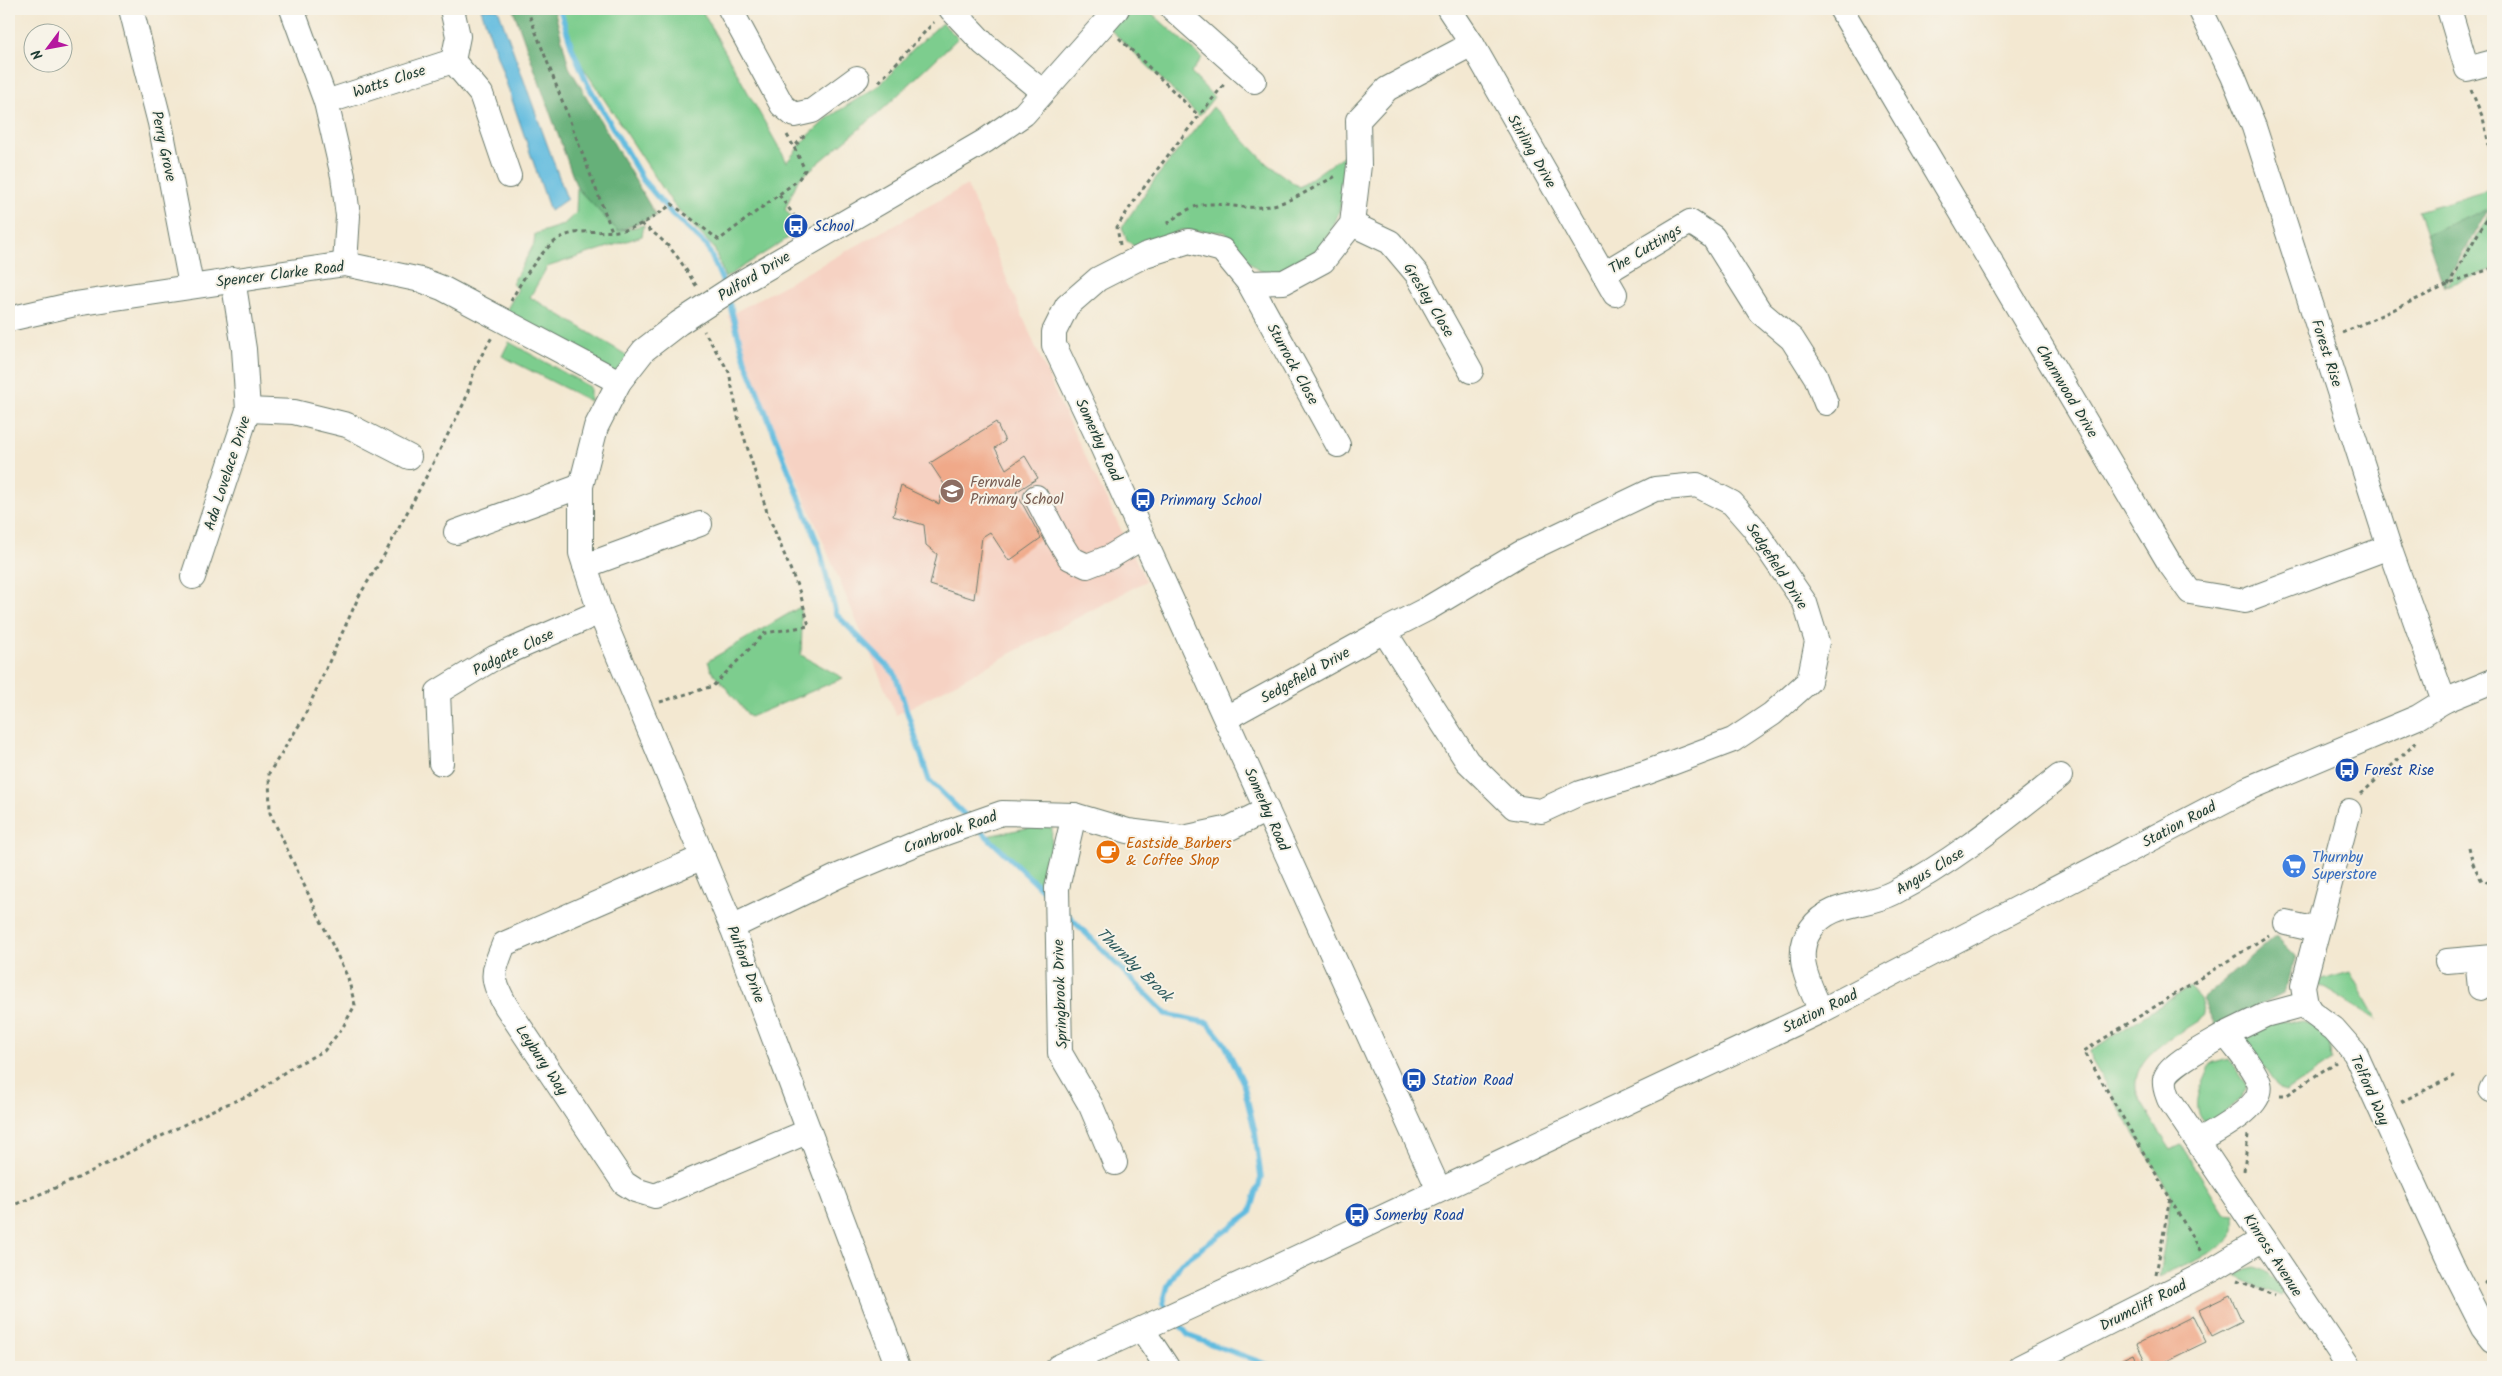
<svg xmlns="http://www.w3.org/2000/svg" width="2502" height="1376" viewBox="0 0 2502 1376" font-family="Kalam,sans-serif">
<rect width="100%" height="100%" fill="#f7f3e8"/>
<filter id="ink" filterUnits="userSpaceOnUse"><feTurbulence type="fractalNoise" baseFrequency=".02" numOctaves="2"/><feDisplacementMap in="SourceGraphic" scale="10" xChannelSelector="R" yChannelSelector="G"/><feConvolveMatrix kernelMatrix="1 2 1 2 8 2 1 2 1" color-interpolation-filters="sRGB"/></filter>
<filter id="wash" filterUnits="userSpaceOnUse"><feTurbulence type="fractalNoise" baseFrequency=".0096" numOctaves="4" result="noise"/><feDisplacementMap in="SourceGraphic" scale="20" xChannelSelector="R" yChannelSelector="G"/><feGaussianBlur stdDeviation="1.12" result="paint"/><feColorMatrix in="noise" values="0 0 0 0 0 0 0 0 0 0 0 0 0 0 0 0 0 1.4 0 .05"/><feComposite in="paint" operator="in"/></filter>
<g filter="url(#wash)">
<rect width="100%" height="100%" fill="#f3e8d1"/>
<path fill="#f6d2c3" d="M967,185L1059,402L1146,581L896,715L728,316Z"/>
<g fill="#7dcd8e" stroke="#4e8561">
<path d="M559,9H701L787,162L805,139L829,117L881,84L913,49L942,23L958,38L882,110L798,180L785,209L801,230L725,278L714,248L673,204L573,52Z"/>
<path d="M1120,9H1147L1202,58L1191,73L1214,97L1199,116L1104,23Z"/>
<path d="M1213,107L1267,164L1299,187L1347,153C1344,201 1340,244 1291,267C1282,271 1268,275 1258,270C1250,265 1232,240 1225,232L1181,230L1137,249L1127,240L1122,227L1155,179Z"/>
<path d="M577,188L618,231L644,225L642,236L547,267L530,297L633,359L619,382L501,320L518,289L512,284L534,244L535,234L563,225L576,213Z"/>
<path d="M2493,189V269L2447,286L2492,210L2426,234L2418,211Z"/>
<path d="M509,342L590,387V401L502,356Z"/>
<path d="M800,607L802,627L801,655L843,678L750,717L711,670L708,661Z"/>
<path d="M1052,823L1050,892L1043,891L987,836Z"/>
<path d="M2350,972L2377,1020L2314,982Z"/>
<path d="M2189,987L2200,999L2204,1013L2200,1020C2175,1037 2132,1054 2136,1090C2138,1100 2164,1139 2171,1150L2181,1145L2225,1214L2235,1215C2235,1219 2236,1226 2235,1230C2229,1251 2177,1268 2159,1277L2172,1196L2092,1061L2090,1051Z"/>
<path d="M2282,1020L2302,1022L2330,1036L2332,1061L2286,1092L2279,1090L2245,1039L2247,1034Z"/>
<path d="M2228,1059L2247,1086C2240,1105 2223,1113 2208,1124C2187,1109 2203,1083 2211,1064Z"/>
<path d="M2255,1267C2270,1270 2275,1280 2282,1292L2280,1296L2235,1276L2246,1269Z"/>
</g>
<g fill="#66b079" stroke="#427656">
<path d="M513,9H554L569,67L656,216L618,231L577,188Z"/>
<path d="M2488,209L2444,287L2426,234Z"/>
<path d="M2276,936L2296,956L2283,993L2216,1027L2202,999Z"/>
</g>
<path fill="#61bbdf" stroke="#407c8a" d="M481,9H498L567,199L550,211Z"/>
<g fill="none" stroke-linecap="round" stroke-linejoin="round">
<g stroke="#61bbdf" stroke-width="5.5">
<path d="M560,9L572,48L588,85L643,180L672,214L707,246L725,287"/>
<path d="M728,298L745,360L819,547L836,614L895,674L929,780L969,819"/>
<path d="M977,827L1050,897"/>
<path d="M1065,912L1166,1014L1208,1023L1225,1044L1243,1082L1255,1132L1261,1178L1250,1213L1181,1263L1168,1285L1163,1304L1168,1310"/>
<path d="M1175,1319L1189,1336L1274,1367"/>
</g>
</g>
<g id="blocks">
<g fill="#f0a989">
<path d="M996,422L1005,441L995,448L1006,469L1025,456L1038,478L1016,492L1041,538L1009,561L990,532L982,537L974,599L930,585L937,554L926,545L924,525L893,516L901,486L939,504L944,484L930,463Z"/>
<path d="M2230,1295L2242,1321L2212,1336L2199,1310Z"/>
<path d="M2193,1316L2206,1342L2154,1367H2148L2137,1344Z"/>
<path d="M2133,1354L2139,1367H2105Z"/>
</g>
</g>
</g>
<g filter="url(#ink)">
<use href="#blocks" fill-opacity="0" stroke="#69796b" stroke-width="1"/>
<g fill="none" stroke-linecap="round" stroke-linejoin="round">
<defs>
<g id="minor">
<path d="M131,9L160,123L191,285"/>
<path d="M292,9L326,102L343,176L348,216L345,264"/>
<path d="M452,9L458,36L453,61L481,94L509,176"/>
<path d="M730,9L782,105L794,115L812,111L857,78"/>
<path d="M951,9L984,44L1043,92"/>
<path d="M1173,9L1254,81"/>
<path d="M1449,9L1472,44L1615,294"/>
<path d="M1841,9L2170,564L2190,592L2245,601L2389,547"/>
<path d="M2200,9L2233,76L2254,127L2389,547L2444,701"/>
<path d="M2449,9L2467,69L2493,62"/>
<path d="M326,102L453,61"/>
<path d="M1352,224L1390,242L1417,274L1471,371"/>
<path d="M1603,274L1690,222L1713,237L1760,312L1792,339L1816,377L1826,403"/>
<path d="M1249,283L1338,445"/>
<path d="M9,319L75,304L345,264L421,280L442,288L619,382"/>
<path d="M248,410L294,412L347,425L409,457"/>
<path d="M1036,497L1057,537L1070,558L1087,566L1110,557L1143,537"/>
<path d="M456,532L581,486"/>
<path d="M585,566L700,524"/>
<path d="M193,577L248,410L244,349L233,279"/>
<path d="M1226,718L1384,631L1427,609L1521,553L1655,489L1697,485L1732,503L1753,527L1805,603L1817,642L1809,681L1772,714L1733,740L1648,772L1580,793L1541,811L1514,807L1467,761L1384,631"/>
<path d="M441,763L438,692L494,658L600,612"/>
<path d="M2349,811L2303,986L2306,1004L2311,1012L2334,1029L2355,1053L2451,1264L2483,1327L2493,1340"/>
<path d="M1074,815L1057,888L1060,1053L1091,1106L1115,1163"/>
<path d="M703,857L504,944C492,974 490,977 506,1006L624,1183L635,1190L655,1196L809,1131"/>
<path d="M2286,923L2317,930"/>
<path d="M732,927L838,876L917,843L1002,813L1074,815L1128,831L1183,838L1230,828L1267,810"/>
<path d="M2477,959L2480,988"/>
<path d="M2447,961L2493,957"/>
<path d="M1821,1011C1810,986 1792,955 1811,929C1830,901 1866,907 1893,893C1956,860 2005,819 2060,776"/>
<path d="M2226,1034L2265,1015L2306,1004"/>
<path d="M2491,1090L2493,1086"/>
<path d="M2198,1142C2215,1131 2266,1107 2259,1083C2253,1066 2236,1049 2226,1034C2212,1043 2166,1065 2165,1080C2164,1087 2167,1093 2169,1099L2349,1367"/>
<path d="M1439,1190L1095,431L1054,345V332L1067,306L1098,279L1145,255L1189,241L1222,250L1249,283L1284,282L1323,261L1352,224L1359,165L1358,120L1387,89L1472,44"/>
<path d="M1142,1329L1167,1367"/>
<path d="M898,1367L732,927L600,612L581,553V486L596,427L619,382L644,350L679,323L739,284L985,141L1024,114L1117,9"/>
<path d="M1058,1367L1264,1273L1821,1011L2247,789L2418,717L2444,701L2493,681"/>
<path d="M2020,1367L2212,1270L2263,1239"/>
</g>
</defs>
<use href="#minor" stroke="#69796b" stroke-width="26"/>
<g stroke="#69796b" stroke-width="3" stroke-dasharray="4 4" stroke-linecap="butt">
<path d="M527,9L612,231"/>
<path d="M1119,38L1199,116"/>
<path d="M879,82L934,22"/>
<path d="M2471,90L2483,118L2493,163"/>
<path d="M787,135L794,147"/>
<path d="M779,195L801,225"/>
<path d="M641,224C671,244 678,257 697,287"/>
<path d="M1167,224C1209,188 1225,213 1269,206C1294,201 1314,187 1336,176"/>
<path d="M1120,245L1117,227C1149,177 1188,130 1225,83"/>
<path d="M2448,285L2493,208"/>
<path d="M511,301C521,281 543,245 564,236C582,229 599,233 617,231C638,229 656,216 672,204L719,240L798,180L805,170L794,147L805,135"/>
<path d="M2342,333L2461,279L2493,268"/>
<path d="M660,702L713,686L765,633L809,626L800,593L767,512L738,417L729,372L704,331"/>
<path d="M2361,794L2418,741"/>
<path d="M2469,847L2473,864L2482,881L2493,883"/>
<path d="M2280,1095H2287L2336,1062"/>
<path d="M2401,1102L2458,1074"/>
<path d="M2244,1171L2248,1135"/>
<path d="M2170,1199L2201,1252"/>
<path d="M9,1207L74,1180L215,1109L255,1093L292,1067L324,1051L343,1027L355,1005L348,978L270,813L269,773L303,719L359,596L386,552L426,477L465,401L476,365L492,337"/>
<path d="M2156,1274L2170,1198L2084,1051L2269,935"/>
<path d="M2237,1280L2275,1296"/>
<path d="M2484,1284L2493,1278"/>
</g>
<use href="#minor" stroke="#fff" stroke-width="24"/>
</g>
</g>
<defs>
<symbol id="bus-disc" viewBox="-11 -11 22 22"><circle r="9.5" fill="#1a4fb4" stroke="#f7f3e8"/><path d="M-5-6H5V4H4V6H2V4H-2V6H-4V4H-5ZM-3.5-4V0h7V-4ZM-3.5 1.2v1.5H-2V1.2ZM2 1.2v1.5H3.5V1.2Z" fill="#fff"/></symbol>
<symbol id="school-disc" viewBox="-11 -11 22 22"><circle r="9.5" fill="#8d6e63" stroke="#f7f3e8"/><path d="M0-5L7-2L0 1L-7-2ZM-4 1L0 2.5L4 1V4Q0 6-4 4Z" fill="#fff"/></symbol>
<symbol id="cafe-disc" viewBox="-11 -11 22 22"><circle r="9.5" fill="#e8710a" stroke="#f7f3e8"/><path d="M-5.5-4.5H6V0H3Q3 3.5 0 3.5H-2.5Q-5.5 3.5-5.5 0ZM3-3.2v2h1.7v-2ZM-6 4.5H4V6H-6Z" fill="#fff"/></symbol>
<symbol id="supermarket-disc" viewBox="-11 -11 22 22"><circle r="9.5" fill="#3f7fe0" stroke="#f7f3e8"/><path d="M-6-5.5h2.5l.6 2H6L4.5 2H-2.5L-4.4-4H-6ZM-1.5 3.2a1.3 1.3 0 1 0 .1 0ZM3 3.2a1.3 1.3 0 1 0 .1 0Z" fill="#fff"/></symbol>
</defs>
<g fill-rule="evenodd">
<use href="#bus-disc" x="782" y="212" width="28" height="28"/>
<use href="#school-disc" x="938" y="477" width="28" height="28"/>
<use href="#bus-disc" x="1129" y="486" width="28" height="28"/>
<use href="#bus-disc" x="2333" y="756" width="28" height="28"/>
<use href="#cafe-disc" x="1094" y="838" width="28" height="28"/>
<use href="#supermarket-disc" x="2280" y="852" width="28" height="28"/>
<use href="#bus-disc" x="1400" y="1066" width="28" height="28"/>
<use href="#bus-disc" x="1343" y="1201" width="28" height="28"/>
</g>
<g text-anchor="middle" stroke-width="4" stroke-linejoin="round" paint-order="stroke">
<g font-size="15" fill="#1f3d34" stroke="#f7f3e8">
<text transform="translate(389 81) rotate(-18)" y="5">Watts Close</text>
<text transform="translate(164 146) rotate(78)" y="5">Perry Grove</text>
<text transform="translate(1532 151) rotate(60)" y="5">Stirling Drive</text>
<text transform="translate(1645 249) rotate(-31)" y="5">The Cuttings</text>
<text transform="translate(280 274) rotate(-7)" y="5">Spencer Clarke Road</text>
<text transform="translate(754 276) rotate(-31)" y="5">Pulford Drive</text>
<text transform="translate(1429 300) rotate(59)" y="5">Gresley Close</text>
<text transform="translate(2327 353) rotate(72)" y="5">Forest Rise</text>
<text transform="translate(1293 364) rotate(61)" y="5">Sturrock Close</text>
<text transform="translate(2067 391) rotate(59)" y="5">Charnwood Drive</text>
<text transform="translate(1099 440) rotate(65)" y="5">Somerby Road</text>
<text transform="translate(227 473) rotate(-72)" y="5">Ada Lovelace Drive</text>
<text transform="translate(1777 566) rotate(57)" y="5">Sedgefield Drive</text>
<text transform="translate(513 652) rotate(-26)" y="5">Padgate Close</text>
<text transform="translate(1305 675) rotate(-29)" y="5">Sedgefield Drive</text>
<text transform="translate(1267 809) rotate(66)" y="5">Somerby Road</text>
<text transform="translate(2179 824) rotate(-28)" y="5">Station Road</text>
<text transform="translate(950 832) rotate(-20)" y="5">Cranbrook Road</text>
<text transform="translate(1930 871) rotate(-31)" y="5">Angus Close</text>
<text transform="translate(746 964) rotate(69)" y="5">Pulford Drive</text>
<text transform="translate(1060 994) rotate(-92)" y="5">Springbrook Drive</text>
<text transform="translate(1820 1011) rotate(-26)" y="5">Station Road</text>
<text transform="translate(542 1060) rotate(56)" y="5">Leybury Way</text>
<text transform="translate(2370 1090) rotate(66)" y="5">Telford Way</text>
<text transform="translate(2273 1255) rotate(57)" y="5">Kinross Avenue</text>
<text transform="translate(2143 1305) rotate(-27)" y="5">Drumcliff Road</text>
</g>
<g font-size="15" fill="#164399" stroke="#f7f3e8" text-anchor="start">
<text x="814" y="231">School</text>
<text x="1160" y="505">Prinmary School</text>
<text x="2364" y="775">Forest Rise</text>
<text x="1432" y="1085">Station Road</text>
<text x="1374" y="1220">Somerby Road</text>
</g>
<g font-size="15" fill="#785e54" stroke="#f7f3e8" text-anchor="start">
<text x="970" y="487">Fernvale<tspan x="970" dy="17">Primary School</tspan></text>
</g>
<g font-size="15" fill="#c56008" stroke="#f7f3e8" text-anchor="start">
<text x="1126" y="848">Eastside Barbers<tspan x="1126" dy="17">&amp; Coffee Shop</tspan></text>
</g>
<g font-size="15" fill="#366cbe" stroke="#f7f3e8" text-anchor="start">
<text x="2312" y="862">Thurnby<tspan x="2312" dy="17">Superstore</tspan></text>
</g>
<g font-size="16" font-style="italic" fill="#305c5f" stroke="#f7f3e8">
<text transform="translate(1135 964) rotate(44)" y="6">Thurnby Brook</text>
</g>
</g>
<rect width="2502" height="1376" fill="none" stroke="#f7f3e8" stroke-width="30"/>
<g transform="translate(48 48) rotate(238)"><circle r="24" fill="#f7f3e8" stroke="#a1aaa0"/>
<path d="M0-4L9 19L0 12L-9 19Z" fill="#b5179e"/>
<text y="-8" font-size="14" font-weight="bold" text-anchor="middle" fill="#1f3d34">N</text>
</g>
</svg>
